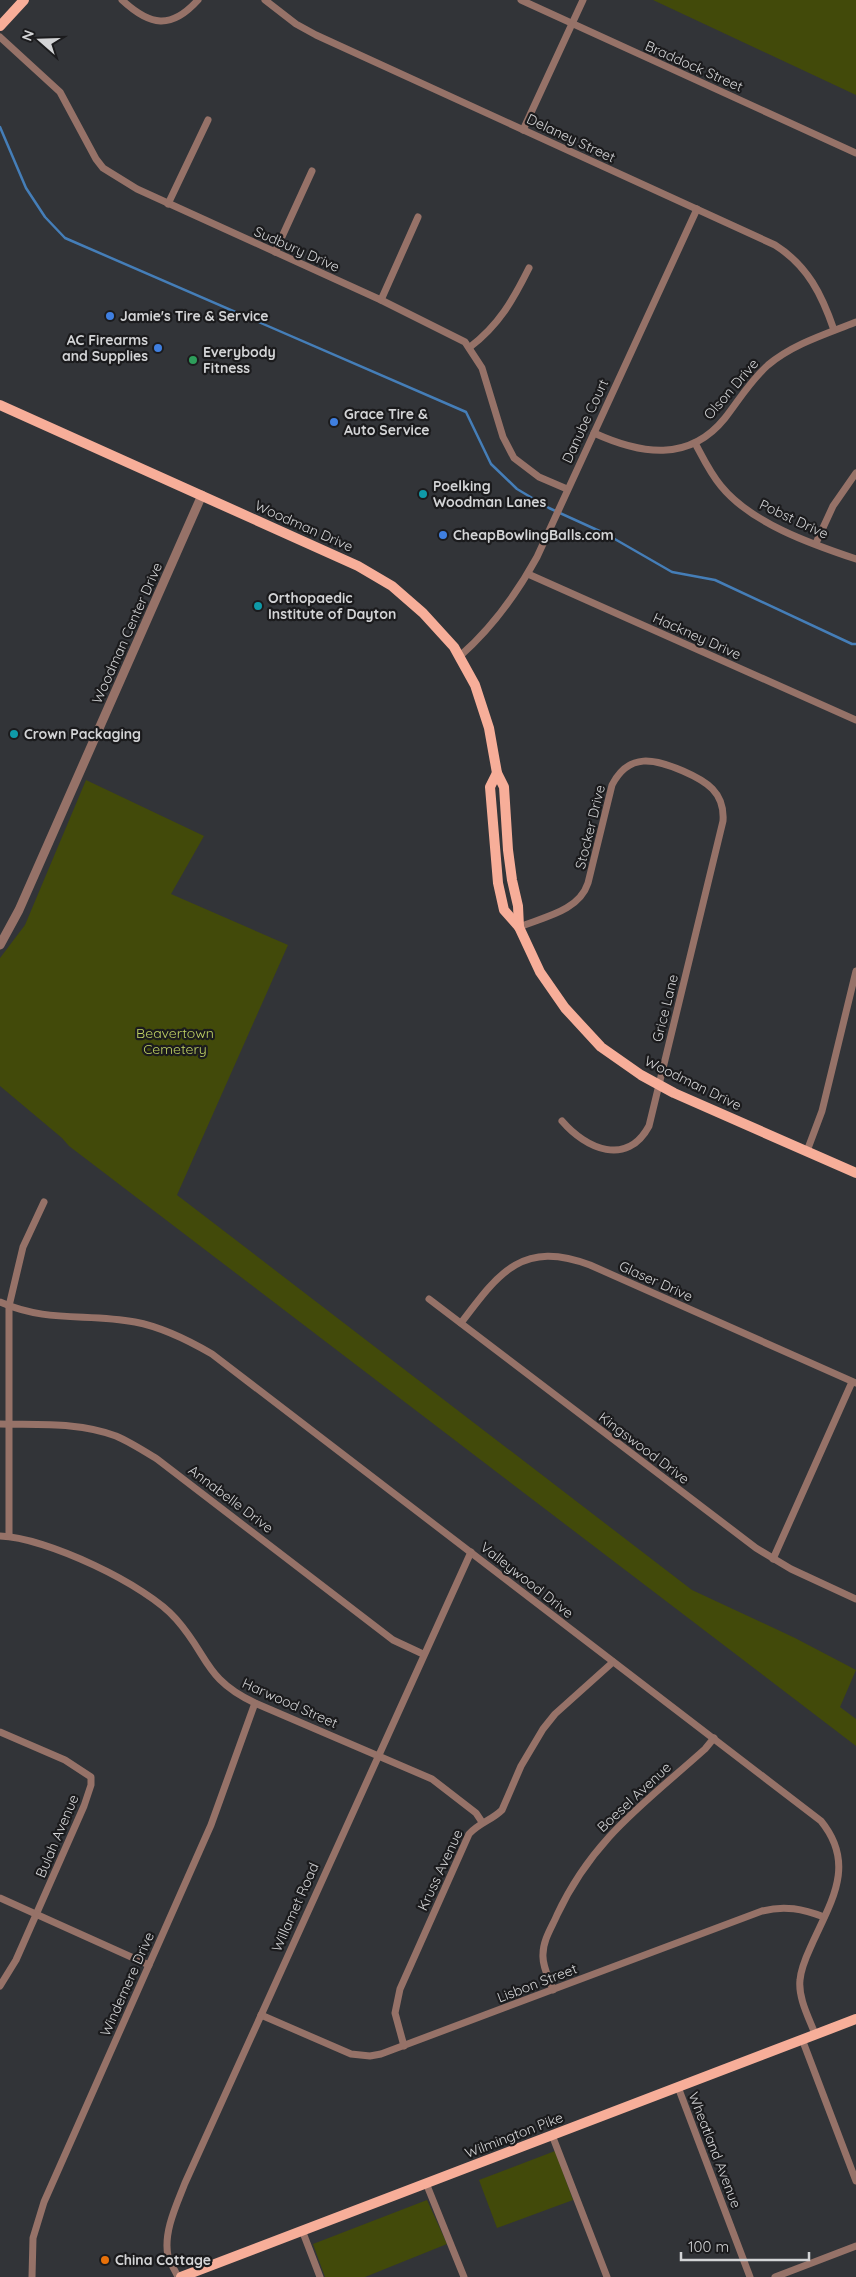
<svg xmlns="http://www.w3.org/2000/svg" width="856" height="2277" viewBox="0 0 856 2277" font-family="Quicksand,sans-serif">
<rect width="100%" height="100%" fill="#323438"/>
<g fill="#424a0a">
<path d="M653,0H856V95Z"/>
<path d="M86,780L204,836L171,894L288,945L177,1195L692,1590L795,1638L856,1670L840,1707L856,1719V1746L69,1146L62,1138L0,1086V958L25,925Z"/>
<path d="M555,2151L573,2200L497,2228L479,2180Z"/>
<path d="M427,2200L447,2244L365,2277H325L313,2244Z"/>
</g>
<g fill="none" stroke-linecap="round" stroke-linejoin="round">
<path stroke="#457eb8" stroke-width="2.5" d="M0,127L26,188L45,217L65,238L466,412L491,464L517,489L549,508L606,534L672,572L715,580L852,644H856"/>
<g stroke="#967268" stroke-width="7">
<path d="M122,0C150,26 171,30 198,0"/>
<path d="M265,0L296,24L316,35L775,245C808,266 822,295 834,330"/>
<path d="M521,0L856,153"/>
<path d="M0,37L60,92L96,159L103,168L137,189L381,300L465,342L482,368L503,437L514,458L539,477L567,489"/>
<path d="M523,130L583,0"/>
<path d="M168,204L208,120"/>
<path d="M275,252L312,171"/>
<path d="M381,300L418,217"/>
<path d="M470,347C499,325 513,300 529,268"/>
<path d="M594,433C640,454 689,463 725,418C739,400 750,381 768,365C793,344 826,334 856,322"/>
<path d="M695,443C703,458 710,473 721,486C751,523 811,544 856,559"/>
<path d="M816,543L833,506L856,473"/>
<path d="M528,574L856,720"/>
<path d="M460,656C493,627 516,595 537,557L697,209"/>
<path d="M519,927C544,917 579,911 588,883L612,785C629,752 655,759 683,771C706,781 725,792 723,821L649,1126C627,1167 586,1149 562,1121"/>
<path d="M807,1151L822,1111L856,971"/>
<path d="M429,1299L756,1548L791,1569L856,1599"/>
<path d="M0,1302C47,1323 87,1313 135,1322C162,1327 188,1340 212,1354L821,1821C856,1864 832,1900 812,1944C807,1955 801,1967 800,1980C798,1998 809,2018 815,2034"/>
<path d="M461,1323C498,1274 522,1239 590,1265L856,1383"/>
<path d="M0,1424C39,1425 79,1422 116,1436C130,1442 144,1451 157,1459L393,1640L423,1654"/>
<path d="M0,1536C45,1537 147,1585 176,1619C209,1656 204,1679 255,1703L432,1779L476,1813L482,1822"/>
<path d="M9,1536V1306L23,1247L44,1202"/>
<path d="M773,1559L852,1382"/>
<path d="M0,1732L65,1760L91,1777V1785L84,1806L16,1960L0,1986"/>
<path d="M0,1898L149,1965"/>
<path d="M553,1990C549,1978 542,1966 543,1954C543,1940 552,1927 557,1915C593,1838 645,1803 705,1749L714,1738"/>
<path d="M261,2015L351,2054L370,2056L381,2054L762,1911C785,1905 803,1909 824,1917"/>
<path d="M802,2039L856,2181"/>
<path d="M404,2046L395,2013L400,1989L469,1834C479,1823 492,1820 502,1810L521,1766L543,1729L555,1714L613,1662"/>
<path d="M678,2087L750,2277"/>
<path d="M552,2135L607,2277"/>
<path d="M426,2183L464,2277"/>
<path d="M302,2230L320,2277"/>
<path d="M32,2277L33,2238L44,2202L211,1825L255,1703"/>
<path d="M178,2277C175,2270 170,2263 168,2256C163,2232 177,2204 185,2183L471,1552"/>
<path d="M775,2277L856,2246"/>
</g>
<path stroke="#967268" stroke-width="9" d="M0,945L19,910L202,495"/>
<g stroke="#f7ae99" stroke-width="10">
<path d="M0,26L24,0"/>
<path d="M0,405L358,566L392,586L423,613L454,647L475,685L489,728L497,773L504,787L508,850L512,880L518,906L519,927L540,972L565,1008L601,1047L641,1075L674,1093L856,1173"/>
<path d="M497,773L490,787L498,883L504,910L519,927"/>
<path d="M181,2277L856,2019"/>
</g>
</g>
<g fill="#3f7fe0" stroke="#1b1b1d" stroke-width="2">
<circle cx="110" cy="316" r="5"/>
<circle cx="158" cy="348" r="5"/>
<circle cx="334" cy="422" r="5"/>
<circle cx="443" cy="535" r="5"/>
</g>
<circle fill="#2e9e5b" stroke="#1b1b1d" stroke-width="2" cx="193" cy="360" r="5"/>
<g fill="#0f9aa8" stroke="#1b1b1d" stroke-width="2">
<circle cx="423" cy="494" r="5"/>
<circle cx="258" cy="606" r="5"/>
<circle cx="14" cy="734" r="5"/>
</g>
<circle fill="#e8710a" stroke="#1b1b1d" stroke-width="2" cx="105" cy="2260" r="5"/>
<g text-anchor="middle" stroke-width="4.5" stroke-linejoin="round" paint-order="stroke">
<g font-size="14" fill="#d3d4d6" stroke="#1b1b1d">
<text transform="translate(694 66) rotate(24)" y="5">Braddock Street</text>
<text transform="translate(571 138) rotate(25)" y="5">Delaney Street</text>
<text transform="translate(297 249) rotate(24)" y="5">Sudbury Drive</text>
<text transform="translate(731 389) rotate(-49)" y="5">Olson Drive</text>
<text transform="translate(585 421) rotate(-65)" y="5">Danube Court</text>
<text transform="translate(794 519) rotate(25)" y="5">Pobst Drive</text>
<text transform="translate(304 526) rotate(24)" y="5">Woodman Drive</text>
<text transform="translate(127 633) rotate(-66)" y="5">Woodman Center Drive</text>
<text transform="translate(697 636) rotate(24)" y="5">Hackney Drive</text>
<text transform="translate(590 827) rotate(-76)" y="5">Stocker Drive</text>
<text transform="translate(665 1008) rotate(-76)" y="5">Grice Lane</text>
<text transform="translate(693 1083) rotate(26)" y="5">Woodman Drive</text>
<text transform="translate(656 1281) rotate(24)" y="5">Glaser Drive</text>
<text transform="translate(644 1448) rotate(37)" y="5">Kingswood Drive</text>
<text transform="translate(231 1499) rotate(37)" y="5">Annabelle Drive</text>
<text transform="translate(527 1580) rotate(38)" y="5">Valleywood Drive</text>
<text transform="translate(290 1703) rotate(24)" y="5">Harwood Street</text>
<text transform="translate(634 1797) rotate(-43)" y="5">Boesel Avenue</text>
<text transform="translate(57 1836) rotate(-67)" y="5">Bulah Avenue</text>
<text transform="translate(440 1870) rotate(-65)" y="5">Kruss Avenue</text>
<text transform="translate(295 1907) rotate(-66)" y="5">Willamet Road</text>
<text transform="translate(537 1983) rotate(-21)" y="5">Lisbon Street</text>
<text transform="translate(127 1984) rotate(-66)" y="5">Windemere Drive</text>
<text transform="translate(514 2135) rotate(-21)" y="5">Wilmington Pike</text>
<text transform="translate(715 2150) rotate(69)" y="5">Wheatland Avenue</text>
</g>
<g font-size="14" font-weight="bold" fill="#d3d4d6" stroke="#1b1b1d" text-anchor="start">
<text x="120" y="321">Jamie's Tire &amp; Service</text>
<text x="148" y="345" text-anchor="end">AC Firearms<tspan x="148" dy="16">and Supplies</tspan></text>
<text x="203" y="357">Everybody<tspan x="203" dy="16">Fitness</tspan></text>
<text x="344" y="419">Grace Tire &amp;<tspan x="344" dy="16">Auto Service</tspan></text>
<text x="433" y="491">Poelking<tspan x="433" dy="16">Woodman Lanes</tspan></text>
<text x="453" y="540">CheapBowlingBalls.com</text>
<text x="268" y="603">Orthopaedic<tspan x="268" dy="16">Institute of Dayton</tspan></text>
<text x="24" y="739">Crown Packaging</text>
<text x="115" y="2265">China Cottage</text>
</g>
<g font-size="14" fill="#c0d264" stroke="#1b1b1d">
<text x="175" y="1038">Beavertown<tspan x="175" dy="16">Cemetery</tspan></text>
</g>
</g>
<g transform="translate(40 40) rotate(290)" stroke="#1b1b1d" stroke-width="4" paint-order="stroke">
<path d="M0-4L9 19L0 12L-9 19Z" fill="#d3d4d6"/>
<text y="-8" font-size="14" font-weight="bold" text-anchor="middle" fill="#d3d4d6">N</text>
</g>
<path d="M681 2252v8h128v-8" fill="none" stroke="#d3d4d6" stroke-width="2.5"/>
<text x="688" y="2252" font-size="15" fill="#d3d4d6" stroke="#1b1b1d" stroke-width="4" paint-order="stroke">100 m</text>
</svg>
